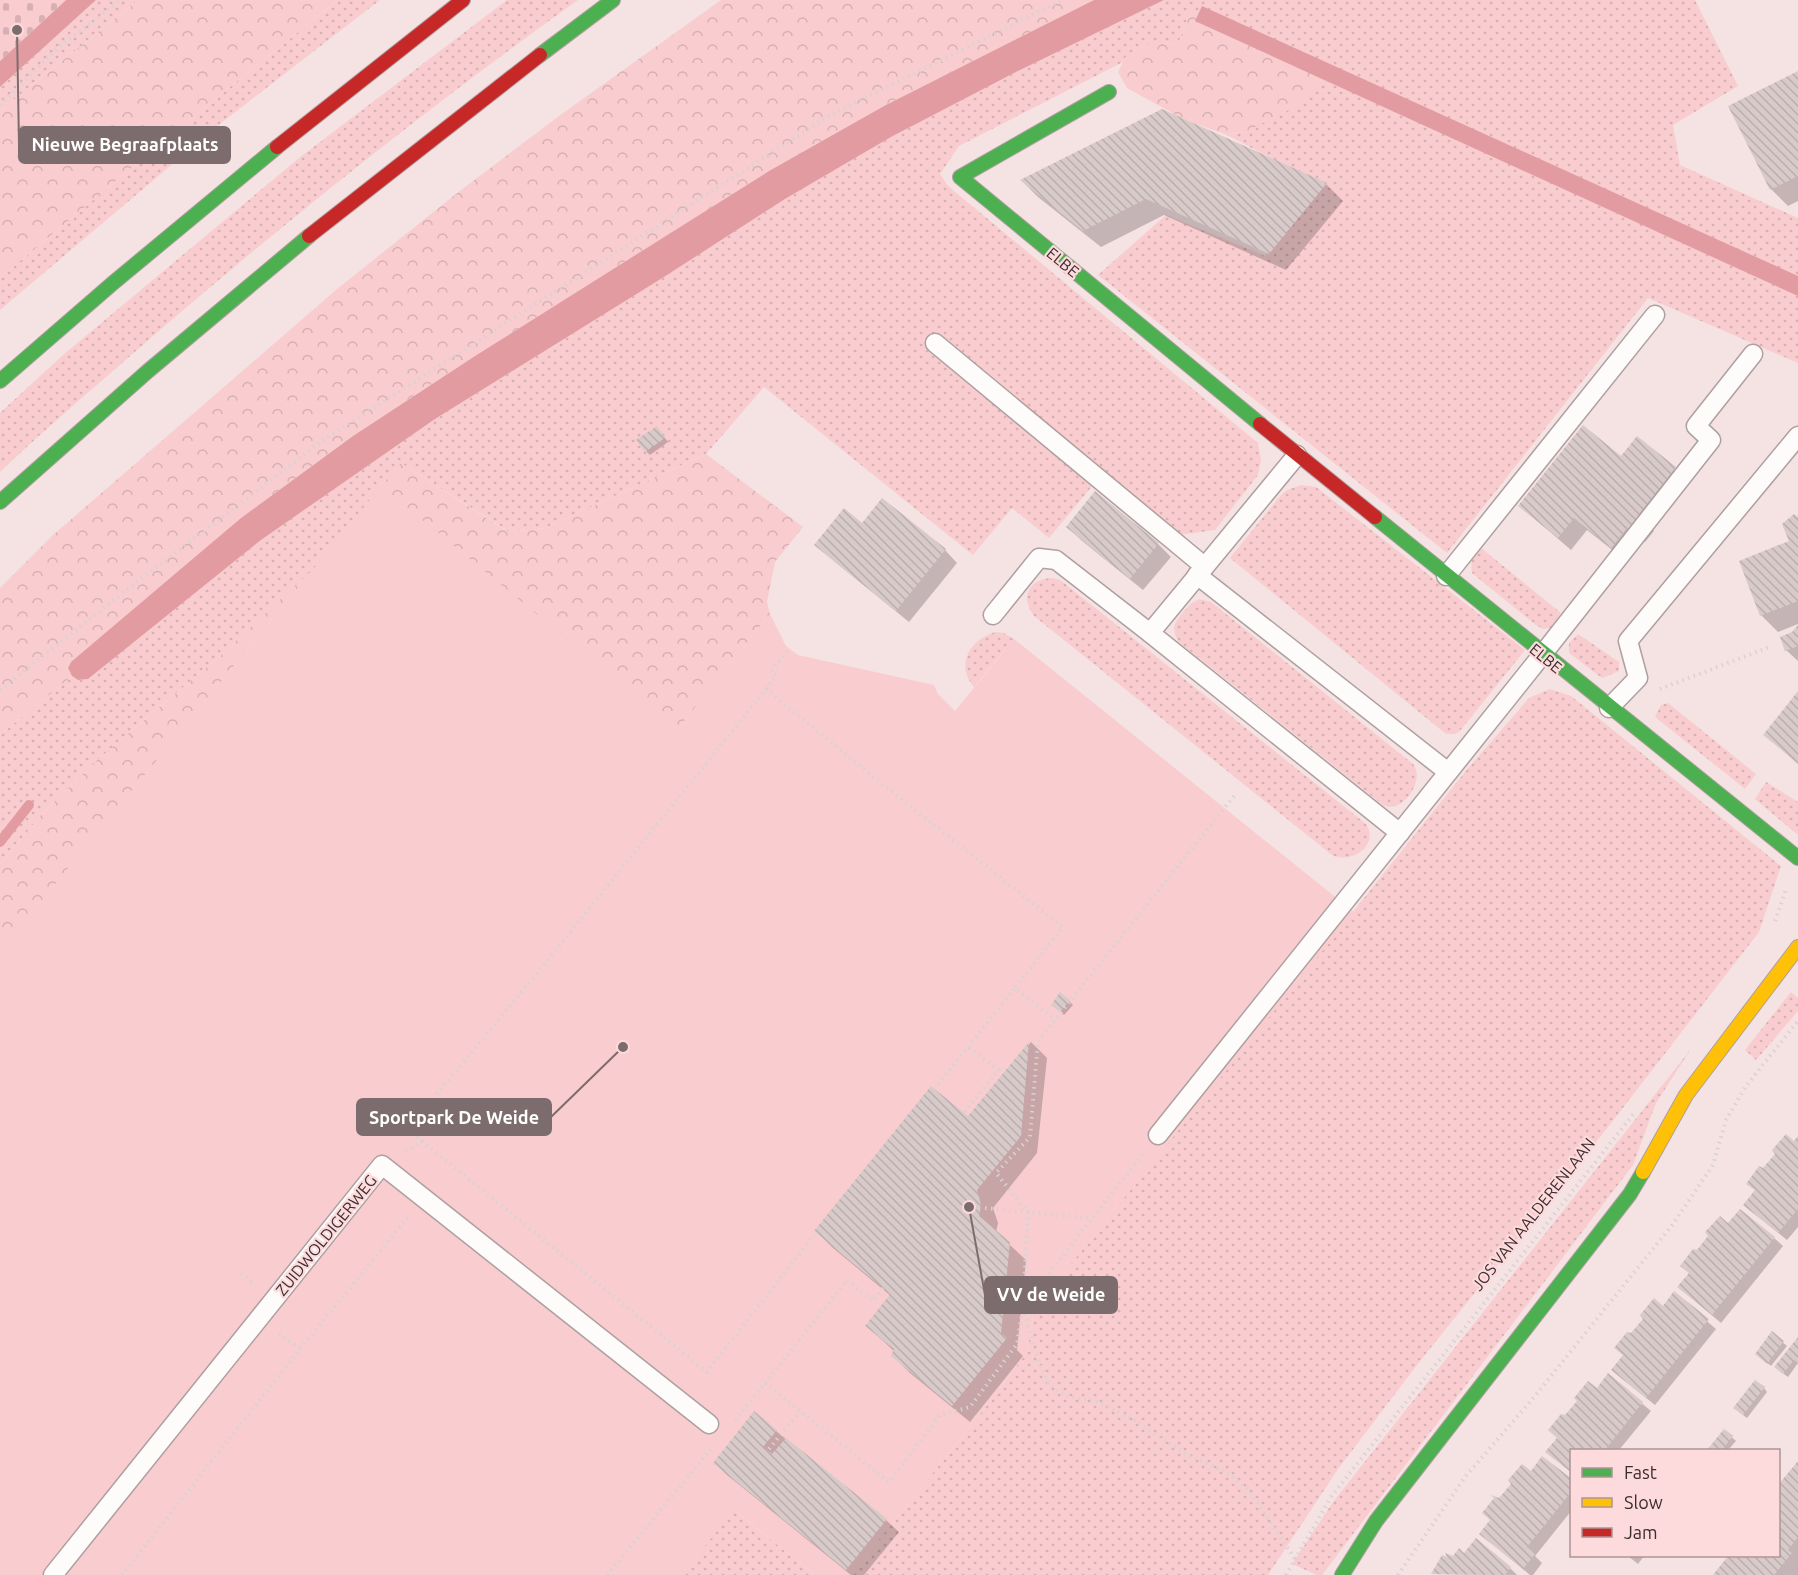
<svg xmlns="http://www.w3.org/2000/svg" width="1798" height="1575" viewBox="0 0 1798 1575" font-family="Ubuntu,sans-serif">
<defs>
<pattern id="grass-dots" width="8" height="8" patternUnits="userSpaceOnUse" patternTransform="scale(1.5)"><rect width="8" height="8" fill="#f9cdcf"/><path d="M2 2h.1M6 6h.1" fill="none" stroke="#d6b0b2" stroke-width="1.8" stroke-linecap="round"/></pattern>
<pattern id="forest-crowns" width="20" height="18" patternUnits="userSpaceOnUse" patternTransform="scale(1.5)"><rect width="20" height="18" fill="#f9cdcf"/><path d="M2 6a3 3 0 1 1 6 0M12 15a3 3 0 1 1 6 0" fill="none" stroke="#d6b0b2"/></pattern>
<pattern id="cemetery-stones" width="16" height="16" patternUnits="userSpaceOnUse" patternTransform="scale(1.5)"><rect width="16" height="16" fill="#f9cdcf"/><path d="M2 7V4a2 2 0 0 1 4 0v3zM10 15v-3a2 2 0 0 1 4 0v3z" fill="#d6b0b2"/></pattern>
<pattern id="building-back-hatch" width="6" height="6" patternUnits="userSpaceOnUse" patternTransform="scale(1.5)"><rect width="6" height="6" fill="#d9caca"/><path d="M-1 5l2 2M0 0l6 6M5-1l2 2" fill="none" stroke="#bbaeae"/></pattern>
</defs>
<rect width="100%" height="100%" fill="#f5e2e3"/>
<g fill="url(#grass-dots)">
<path d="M96,0H138L0,111V87Z"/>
<path d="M338,0H380L221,123L0,310V278L179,128Z"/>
<path d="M507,0H578C431,105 290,218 153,336C102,381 49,425 0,472V413L63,355L299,158Z"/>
<path d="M1164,0H1695L1738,86L1673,125L1680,165L1798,218V363L1648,298L1447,553L1098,275L1166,215L1265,256L1323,185L1227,135L1245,132L1188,7L1186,25L1178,43C1158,44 1134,43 1123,62L959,146L940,174L948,186L1258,443L1261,460L1258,475L1215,530L1179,535L1104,472L1049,538L1012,508L973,555L764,387L706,454L545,528L530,530L508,531L401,463L676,730L770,614L0,1575V952L311,573L221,655L95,762L41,815L0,864V735L72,676L78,680L88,679L261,540L435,419L664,277L785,199L891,137L1014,73Z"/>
<path d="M1301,485L1316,487L1525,650L1459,732L1454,734H1446L1230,558L1281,495L1287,490Z"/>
<path d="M1481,548L1561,613L1551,628L1543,629L1536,625L1472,573L1471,559Z"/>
<path d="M1053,578L1062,581L1069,587L1366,824C1380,845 1351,865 1332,855L1034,616C1020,597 1028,579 1053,578Z"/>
<path d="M1199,599L1211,602L1413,764C1426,780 1402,815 1383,805L1179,642C1176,638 1174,633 1174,628C1175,619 1191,602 1199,599Z"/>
<path d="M996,632L1004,633L1014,639L974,687L973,686C955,664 971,638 996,632Z"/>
<path d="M1578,634L1619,662V671L1602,678L1569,653V643Z"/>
<path d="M1550,689L1571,696L1781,866L1759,932L1605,1131L1420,1361L1338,1469L1268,1575H850L975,1421L1027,1352L1034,1310L1465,772L1529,698Z"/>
<path d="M1668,703L1756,774L1745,789L1655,717L1661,705Z"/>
<path d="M1766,782L1798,802V835L1755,799Z"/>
<path d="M1791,992L1798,998V1011L1756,1060L1745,1050Z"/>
<path d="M1691,1049L1656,1103L1633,1165L1322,1575H1317L1292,1564L1333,1502Z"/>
<path d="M695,1479L815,1575H615Z"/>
</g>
<g fill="url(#forest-crowns)">
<path d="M138,0H338L179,128L0,278V111Z"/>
<path d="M721,0H1094L884,106L769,171L475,356L353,436L241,518L68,668L72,676L0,735V588L53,535L337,289L456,194L559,116Z"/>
<path d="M1187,7L1328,71L1297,106L1245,132L1227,135L1183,119L1127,88L1118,72L1127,54L1149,44L1178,43L1186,25Z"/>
<path d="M706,454L803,527L775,562L767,602L770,614L677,730L381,486L401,463L507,531L530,530L545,528Z"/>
<path d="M315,567L0,952V864L41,815L95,762L221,655Z"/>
</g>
<path fill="url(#cemetery-stones)" d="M0,0H66L0,61Z"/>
<path fill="#f9cdcf" d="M381,486L677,730L770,614L786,646L798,655L934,685L938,694L955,711L1014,639L1354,912L1034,1310L1027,1352L975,1421L850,1575H815L734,1510L682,1575H0V952Z"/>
<g fill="#e29ca1">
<path d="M66,0H96L0,87V61Z"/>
<path d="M1094,0H1164L1014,73L891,137L785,199L664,277L435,419L261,540L88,679L78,680L72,676L68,668L71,662L241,518L353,436L475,356L769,171L884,106Z"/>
<path d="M1202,6L1798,276V296L1195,21Z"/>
</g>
<g fill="#0003">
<path d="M1798,72V201L1788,206L1771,189L1730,107Z"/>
<path d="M1022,181L1326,184L1343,201L1286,270L1164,215L1101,247L1038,197Z"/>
<path d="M660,431L668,442L650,455L646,451Z"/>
<path d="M1637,438L1688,481L1651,527L1654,531L1645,542L1641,540L1625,560L1587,530L1571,550L1520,506L1621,458Z"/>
<path d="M1798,519V624L1778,632L1761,615L1791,542Z"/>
<path d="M1068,527L1158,544L1171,557L1143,590L1081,540Z"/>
<path d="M816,545L945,550L957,563L909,622L829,557Z"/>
<path d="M1798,627V661L1786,650Z"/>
<path d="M1798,693V764L1765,735Z"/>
<path d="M1069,1001L1073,1005L1064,1015L1056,1008Z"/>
<path d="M1031,1042L1047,1058L1037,1153L993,1208L998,1223L996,1232L1026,1260L1017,1350L1023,1356L970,1422L910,1373L893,1356L895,1352L867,1326L891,1296L833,1248L816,1231L968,1118Z"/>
<path d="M1798,1139V1227L1787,1240L1754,1213L1756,1191L1748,1183L1764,1170L1777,1154L1794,1143Z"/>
<path d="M1774,1238L1783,1246L1721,1323L1688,1295L1690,1274L1698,1252Z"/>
<path d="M1674,1293L1716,1329L1655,1405L1621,1378L1624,1356L1632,1335L1644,1319L1663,1308Z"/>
<path d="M1773,1334L1787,1346L1771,1366L1761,1358Z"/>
<path d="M1798,1339V1363L1788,1377L1780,1371Z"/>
<path d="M1608,1375L1651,1411L1619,1450H1572V1473L1547,1452L1558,1438L1565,1417L1579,1401L1597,1390Z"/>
<path d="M1764,1388L1767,1392L1747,1418L1739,1412Z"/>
<path d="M776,1431L886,1520L899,1532L864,1575H851L727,1475L715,1463Z"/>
<path d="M1725,1431L1736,1441L1728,1450H1709Z"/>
<path d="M1798,1463V1575H1715L1730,1556H1778Z"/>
<path d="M1531,1473L1572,1481V1510L1535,1556L1542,1563L1533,1575H1530L1481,1534L1492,1521L1500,1500Z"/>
<path d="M1464,1555L1510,1568L1517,1575L1433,1574L1447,1559Z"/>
<path d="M1628,1556H1644L1638,1564Z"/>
</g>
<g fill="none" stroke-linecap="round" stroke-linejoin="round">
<path stroke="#e29ca1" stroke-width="10" d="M0,842L29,805"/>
</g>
<g fill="url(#building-back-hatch)">
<path d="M1798,71V176L1770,190L1728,106Z"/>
<path d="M1162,109L1327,183L1269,254L1146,199L1083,231L1020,180Z"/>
<path d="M1583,425L1621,456L1637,436L1676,467L1639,514L1642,517L1631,531L1627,528L1611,548L1574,518L1558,538L1518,506Z"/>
<path d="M657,426L665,438L645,452L636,440Z"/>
<path d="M1095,491L1159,543L1130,579L1066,527Z"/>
<path d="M882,498L946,549L896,611L814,545L844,508L862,523Z"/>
<path d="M1794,514L1798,517V601L1760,616L1739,561L1789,541L1782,524Z"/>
<path d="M1798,625V646L1785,651L1780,637L1792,632Z"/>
<path d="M1798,691V763L1763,735Z"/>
<path d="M1060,992L1070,1000L1060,1012L1051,1005Z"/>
<path d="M1029,1042L1021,1136L977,1190L981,1205L979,1216L1010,1242L1001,1333L1007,1338L952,1406L891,1356L894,1349L865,1326L890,1294L814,1231L931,1086L968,1116Z"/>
<path d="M1786,1134L1794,1141L1798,1136V1209L1778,1233L1743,1205L1755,1190L1746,1184L1759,1166L1763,1168L1775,1154L1772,1150Z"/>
<path d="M1740,1209L1775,1237L1712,1315L1677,1287L1689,1273L1680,1266L1693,1249L1697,1250L1708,1236L1705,1232L1720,1216L1728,1223Z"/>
<path d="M1674,1291L1709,1319L1646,1398L1611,1370L1623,1355L1614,1348L1627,1332L1631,1333L1643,1319L1640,1315L1654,1298L1663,1306Z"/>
<path d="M1772,1331L1784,1341L1767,1364L1755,1354Z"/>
<path d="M1798,1337V1363L1794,1360L1783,1374L1774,1367Z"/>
<path d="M1608,1373L1643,1402L1605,1450H1572V1473L1545,1452L1557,1438L1548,1430L1561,1414L1565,1415L1577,1401L1574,1398L1588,1381L1597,1388Z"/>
<path d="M1755,1380L1765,1387L1743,1415L1733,1408Z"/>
<path d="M754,1411L777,1430L763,1447L772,1454L786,1438L887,1519L846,1570L713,1463Z"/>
<path d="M1724,1429L1733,1436L1722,1450H1707Z"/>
<path d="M1542,1456L1572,1479V1491L1527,1547L1535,1554L1523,1569L1479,1534L1490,1520L1482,1513L1494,1498L1491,1495L1499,1498L1511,1484L1508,1480L1522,1464L1531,1471Z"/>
<path d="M1798,1461V1537L1788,1550L1792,1553L1774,1575H1713L1728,1556H1778V1485Z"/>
<path d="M1476,1538L1511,1567L1505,1575L1431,1574L1442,1555L1447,1557L1445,1553L1453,1556L1459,1548L1464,1553Z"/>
</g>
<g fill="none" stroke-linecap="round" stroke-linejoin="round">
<defs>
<g id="lane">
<path d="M935,343L1204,566"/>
<path d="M1197,575L1448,772"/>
<path d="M1446,576L1655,315"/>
<path d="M993,615L1039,558L1056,560L1150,633L1297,455"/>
<path d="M1150,633L1400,833"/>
<path d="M1609,708L1638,678L1628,641L1798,436"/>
<path d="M1158,1135L1542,655L1711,440L1696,426L1753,354"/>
<path d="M53,1575L382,1165L709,1424"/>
</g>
<g id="fast">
<path d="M540,55L613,0"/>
<path d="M1109,92L960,177L1260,424"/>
<path d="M0,381L113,283L277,147"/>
<path d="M0,502L148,371L309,236"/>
<path d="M1375,517L1798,858"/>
<path d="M1342,1575L1376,1521L1630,1194L1643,1172"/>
</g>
<path id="slow" d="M1643,1172L1686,1095L1798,947"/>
<g id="jam">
<path d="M277,147L463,0"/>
<path d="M309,236L540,55"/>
<path d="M1260,424L1375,517"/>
</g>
</defs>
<use href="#lane" stroke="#ae9fa0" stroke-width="21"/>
<use href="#fast" stroke="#ae9fa0" stroke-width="16"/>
<use href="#slow" stroke="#ae9fa0" stroke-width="16"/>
<use href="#jam" stroke="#ae9fa0" stroke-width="16"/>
<g stroke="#d8d2d3" stroke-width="4" stroke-dasharray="1.5 4.5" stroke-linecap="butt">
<path d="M0,105L59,47L121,0"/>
<path d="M766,689L776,675L771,672L789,649"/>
<path d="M1660,689L1772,646"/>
<path d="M0,690L130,587L325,439L829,116L1062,0"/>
<path d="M1234,796L1038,1041L1030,1137L996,1173L1028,1212L1023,1306L1035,1352L1048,1382L1057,1391L1068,1396L1097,1402L1134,1420L1184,1453L1229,1474L1249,1490L1295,1559"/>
<path d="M1775,921L1786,889"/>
<path d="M938,1084L1015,988"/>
<path d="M965,1112L999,1070L968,1047"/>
<path d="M422,1141L707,1372L814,1235"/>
<path d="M406,1151L422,1141L407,1130L535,976L766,689L876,779L1063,927L1015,988L1056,1020"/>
<path d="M985,1208L1092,1218"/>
<path d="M241,1273L255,1284"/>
<path d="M279,1334L300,1349"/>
<path d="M765,1383L847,1280L873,1301L883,1288"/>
<path d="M735,1420L765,1383L889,1482L940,1415L970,1407L1017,1344L1023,1306L1143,1154"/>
<path d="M769,1449L800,1411"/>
<path d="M122,1575L300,1349L408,1217"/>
<path d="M607,1575L711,1449"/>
<path d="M1286,1575L1331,1497L1635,1112"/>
<path d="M1398,1575L1465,1477L1535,1396L1673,1224L1713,1165L1726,1120L1746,1086L1798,1021"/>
</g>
<use href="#lane" stroke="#fefbfb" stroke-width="18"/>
<use href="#fast" stroke="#4caf50" stroke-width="14"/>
<use href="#slow" stroke="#ffc107" stroke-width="14"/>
<use href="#jam" stroke="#c62828" stroke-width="14"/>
</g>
<g text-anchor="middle" stroke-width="4.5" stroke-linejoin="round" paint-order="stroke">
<g font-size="16" fill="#3b2d2e" stroke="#fddadb">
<text transform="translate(1063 262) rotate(40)" y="6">ELBE</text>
<text transform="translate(1546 658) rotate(39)" y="6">ELBE</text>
<text transform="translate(1533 1214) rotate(-52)" y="6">JOS VAN AALDERENLAAN</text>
<text transform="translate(326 1235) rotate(-51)" y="6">ZUIDWOLDIGERWEG</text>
</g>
</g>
<path fill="none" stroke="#7c6c6d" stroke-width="2" d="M17 30L19 145M623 1047L551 1117M969 1207L985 1295"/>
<g fill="#7c6c6d" stroke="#fddadb" stroke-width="2">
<circle cx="17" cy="30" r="6"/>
<circle cx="623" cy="1047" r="6"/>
<circle cx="969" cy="1207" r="6"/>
</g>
<g fill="#7c6c6d" stroke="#7c6c6d" stroke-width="2">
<rect x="19" y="127" width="211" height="36" rx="6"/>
<rect x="357" y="1099" width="194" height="36" rx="6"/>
<rect x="985" y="1277" width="132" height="36" rx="6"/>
</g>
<g font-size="18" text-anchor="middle" font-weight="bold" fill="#fff">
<text x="125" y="151">Nieuwe Begraafplaats</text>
<text x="454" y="1124">Sportpark De Weide</text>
<text x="1051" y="1301">VV de Weide</text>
</g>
<rect x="1570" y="1449" width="210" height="108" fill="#fddadb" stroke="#af9596" stroke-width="1.5"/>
<rect x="1582" y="1468" width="30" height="9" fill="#4caf50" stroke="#af9596" stroke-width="1.5"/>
<text x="1624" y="1479" font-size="18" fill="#3b2d2e">Fast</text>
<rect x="1582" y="1498" width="30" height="9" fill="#ffc107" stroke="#af9596" stroke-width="1.5"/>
<text x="1624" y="1509" font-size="18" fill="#3b2d2e">Slow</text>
<rect x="1582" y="1528" width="30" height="9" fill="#c62828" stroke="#af9596" stroke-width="1.5"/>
<text x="1624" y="1539" font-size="18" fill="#3b2d2e">Jam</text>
</svg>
